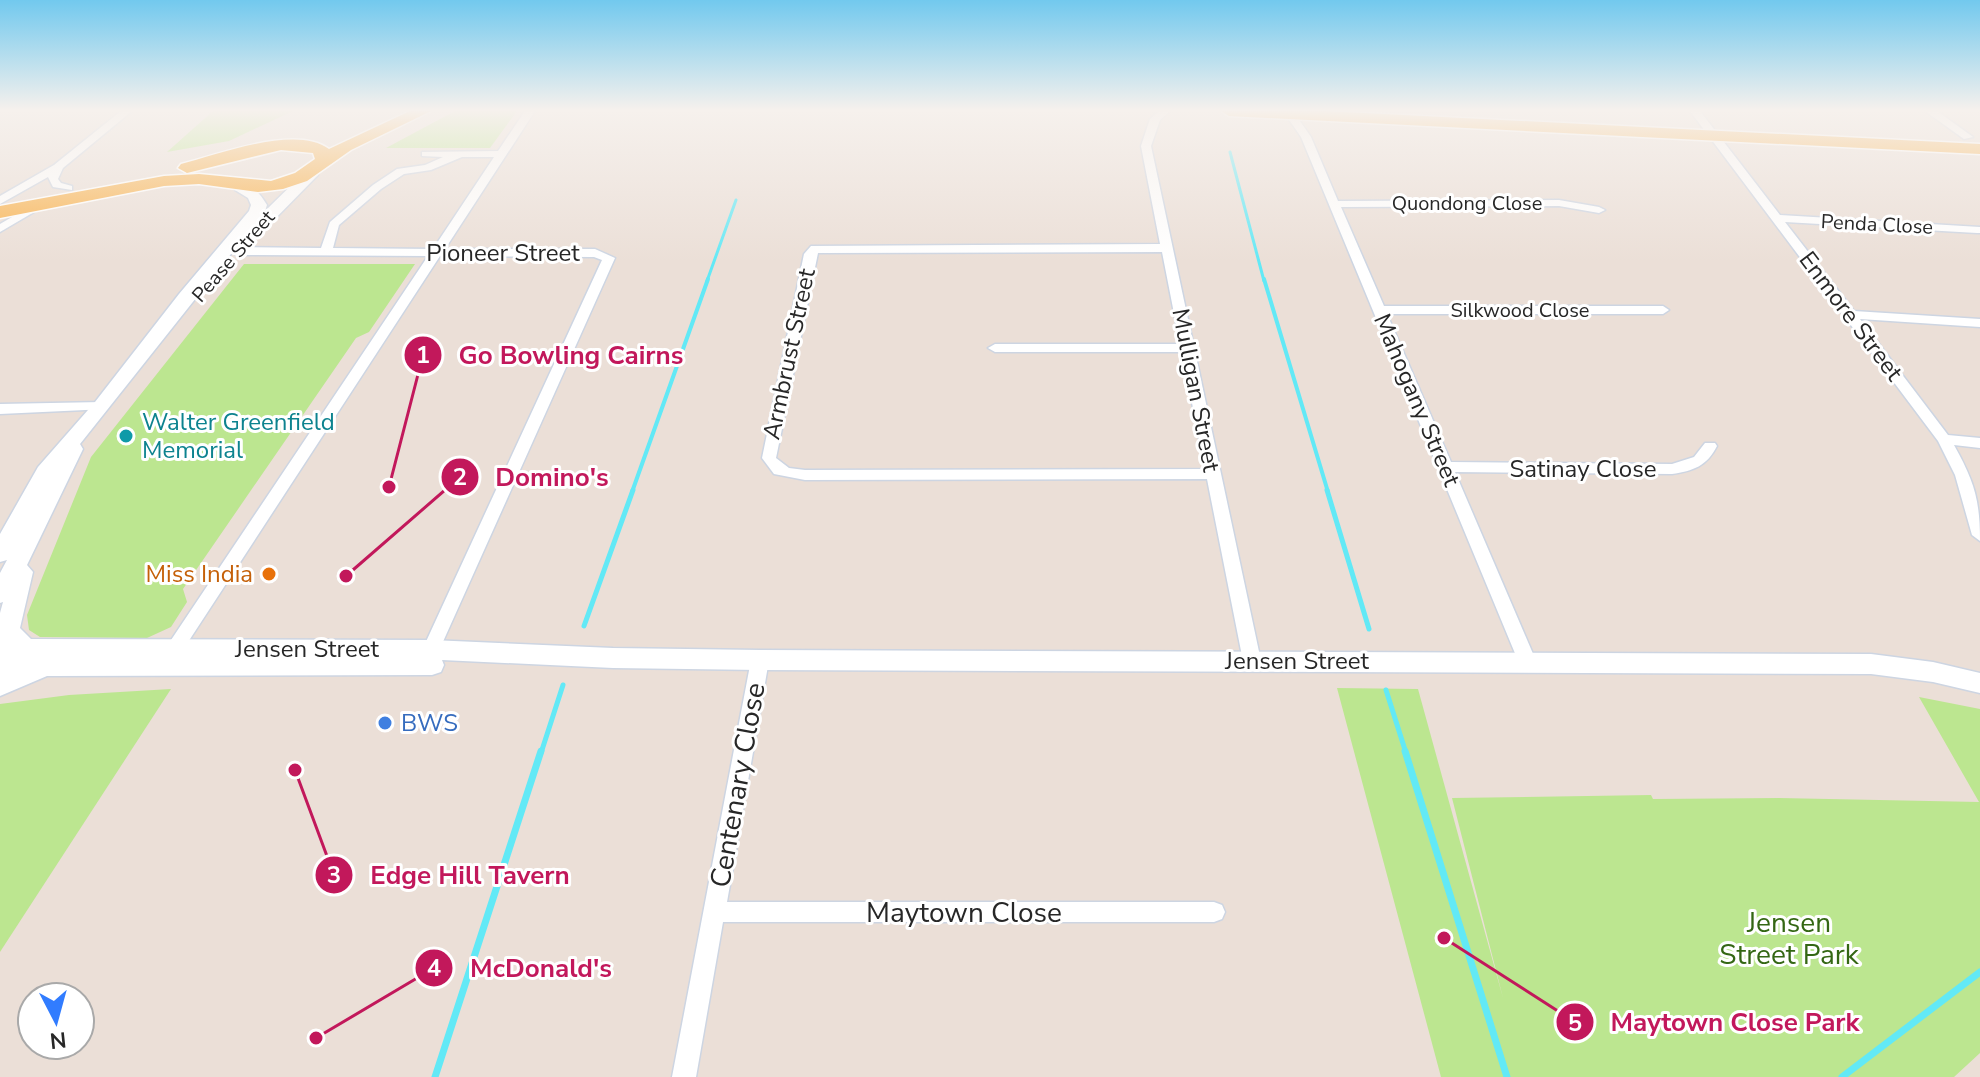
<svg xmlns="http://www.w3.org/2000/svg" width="1980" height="1077" viewBox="0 0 1980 1077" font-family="'Nunito Sans',sans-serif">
<rect width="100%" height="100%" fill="#ebdfd7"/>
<g fill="#bce690">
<path d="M213,111H293L229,141L167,152Z"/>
<path d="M455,111H517L490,148H386Z"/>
<path d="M244,264H415L369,332L356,338L183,589L187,602L171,627L147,638L40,637L29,630L27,615L91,457Z"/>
<path d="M1337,688L1418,689L1503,998L1452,798L1651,795L1653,799L1779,798L1979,802L1919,697L1980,709V1053L1954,1077H1441Z"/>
<path d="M171,689L0,952V704L69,695Z"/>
</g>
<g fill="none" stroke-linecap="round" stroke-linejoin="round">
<g stroke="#62e9f6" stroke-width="3">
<path d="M1230,152L1264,281"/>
<path d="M707,281L736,200"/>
</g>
<g stroke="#62e9f6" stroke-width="4">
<path d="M1264,279L1328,492"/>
<path d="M632,492L708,279"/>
</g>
<g stroke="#62e9f6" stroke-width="5">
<path d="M1327,490L1369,629"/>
<path d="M584,626L633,490"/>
<path d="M1386,690L1406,753"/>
<path d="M541,753L563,685"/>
</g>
<g stroke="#62e9f6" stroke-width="7">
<path d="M1405,751L1507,1077"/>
<path d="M435,1077L541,751"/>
<path d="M1842,1077L1980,972"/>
</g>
<defs>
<g id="street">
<path d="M121,111H132L63,168L58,179L61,183L72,186V190L53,187L48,177L0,204V196L54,165Z"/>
<path d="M525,111H535L445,249H595L615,258L433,664L427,666L421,664L418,659L602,260L594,257L440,256L175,662L169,664L163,662L160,657L163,652L428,256L236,255L230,251L236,247L321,248L330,222L373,185L397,169L425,165L443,157L422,156V152L498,151ZM462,157H494L433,249L333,248L339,225L381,189L404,174L431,170Z"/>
<path d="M1159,111H1170L1160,120L1151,146L1261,661L1258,666L1252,668L1246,666L1243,661L1207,479L805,480L774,474L762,458L804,254L811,246L1160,244L1141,146L1150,119ZM1162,252L1180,344H995L988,348L995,352H1182L1205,469L805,470L789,468L776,458L818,253Z"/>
<path d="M1283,111H1293L1311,137L1338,201L1559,200L1599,207L1605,210L1599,213L1559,206L1341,207L1384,306H1663L1669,310L1663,314H1387L1451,462L1672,464L1694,457L1705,443H1715L1717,446C1707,466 1693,471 1672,474L1455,472L1537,663L1534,668L1528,670L1522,668L1519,663L1301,137Z"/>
<path d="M1690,111H1700L1780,215L1980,227V233H1977L1785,222L1854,311L1980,319V327L1860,319L1948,435L1980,438V448L1954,445C1974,481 1980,499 1980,541L1972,535L1955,475L1938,441Z"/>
<path d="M1925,111H1937L1973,137L1964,139Z"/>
<path d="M36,203L46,205L0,232V224Z"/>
<path d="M102,402L109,406L107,409L0,414V404Z"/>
<path d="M760,653L766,655L769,660L727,902H1214L1222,905L1225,912L1222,919L1214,922H723L696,1077H672L751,660L754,655Z"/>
</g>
<path id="secondary" d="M313,168L318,169V175L263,231L250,230L80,444L83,449L27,565L33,572L20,628L31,639L431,640L613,648L760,650L1871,654L1933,662L1980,673V693L1933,682L1871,674L760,670L613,668L442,660L444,665L441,672L432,675L47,676L0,696V613L3,602L0,603V573L7,560L0,562V534L38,467L95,402L179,294L249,211L251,205L248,198L235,190V184C250,181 260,193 267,205L265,211L308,169Z"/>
<g id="primary">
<path d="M410,111H431L351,150L307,181L283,189L258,192L199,184L164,186L0,218V206L164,176L199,174L271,181L295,173L315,159L313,153L281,150L187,173L178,168L181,164C218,155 296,124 329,149Z"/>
<path d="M1221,111H1324L1980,144V154L1229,116Z"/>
</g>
</defs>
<use href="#street" stroke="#cdd5e2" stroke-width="3"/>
<use href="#secondary" stroke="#cdd5e2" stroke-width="3"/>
<use href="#primary" stroke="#fff" stroke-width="3"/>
<use href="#street" fill="#fff" fill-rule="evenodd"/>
<use href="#secondary" fill="#fff" fill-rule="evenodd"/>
<use href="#primary" fill="#f9b34f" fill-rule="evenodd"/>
</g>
<linearGradient id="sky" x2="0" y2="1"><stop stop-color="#72c9ee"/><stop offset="0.42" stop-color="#f6f1ed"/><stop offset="1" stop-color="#f6f1ed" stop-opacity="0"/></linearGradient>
<rect width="1980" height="262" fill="url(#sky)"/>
<circle fill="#0f9aa8" stroke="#fff" stroke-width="3" cx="126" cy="436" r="8"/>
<circle fill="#e8710a" stroke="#fff" stroke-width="3" cx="269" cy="574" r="8"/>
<circle fill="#3f7fe0" stroke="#fff" stroke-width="3" cx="385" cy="723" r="8"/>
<g text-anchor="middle" stroke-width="6" stroke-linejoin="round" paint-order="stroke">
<g font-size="20" fill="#272727" stroke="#fff">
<text x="1467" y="210">Quondong Close</text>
<text transform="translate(1877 224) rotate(3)" y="7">Penda Close</text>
<text transform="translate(233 256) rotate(-49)" y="7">Pease Street</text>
<text x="1520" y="317">Silkwood Close</text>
</g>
<g font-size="24" fill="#272727" stroke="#fff">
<text x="503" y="261">Pioneer Street</text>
<text transform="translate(1851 316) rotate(53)" y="8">Enmore Street</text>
<text transform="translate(789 354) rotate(-78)" y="8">Armbrust Street</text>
<text transform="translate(1196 390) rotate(79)" y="8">Mulligan Street</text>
<text transform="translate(1417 400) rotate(67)" y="8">Mahogany Street</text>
<text x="1583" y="477">Satinay Close</text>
<text x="307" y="657">Jensen Street</text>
<text x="1297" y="669">Jensen Street</text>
</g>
<g font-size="24" fill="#0d838f" stroke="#fff" text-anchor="start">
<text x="142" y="430">Walter Greenfield<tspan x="142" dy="28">Memorial</tspan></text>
</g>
<g font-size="24" fill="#c56008" stroke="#fff" text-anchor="end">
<text x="253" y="582">Miss India</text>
</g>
<g font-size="24" fill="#366cbe" stroke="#fff" text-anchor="start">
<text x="401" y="731">BWS</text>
</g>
<g font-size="28" fill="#272727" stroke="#fff">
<text transform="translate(737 785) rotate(-80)" y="10">Centenary Close</text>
<text x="964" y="922">Maytown Close</text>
</g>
<g font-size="28" fill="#346714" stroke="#fff">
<text x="1789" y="932">Jensen<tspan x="1789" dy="32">Street Park</tspan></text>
</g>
</g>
<path fill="none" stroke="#c2185b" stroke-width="3" d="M389 487L423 355M346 576L460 477M295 770L334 875M316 1038L434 968M1444 938L1575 1022"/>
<g fill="#c2185b" stroke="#fff" stroke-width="3">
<circle cx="389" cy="487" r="8"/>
<circle cx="346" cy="576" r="8"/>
<circle cx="295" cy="770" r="8"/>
<circle cx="316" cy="1038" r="8"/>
<circle cx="1444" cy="938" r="8"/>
<circle cx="423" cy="355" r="20"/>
<circle cx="460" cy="477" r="20"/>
<circle cx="334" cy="875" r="20"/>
<circle cx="434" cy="968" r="20"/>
<circle cx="1575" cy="1022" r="20"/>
</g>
<g font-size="24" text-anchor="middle" font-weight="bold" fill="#fff">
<text x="423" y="363">1</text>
<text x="460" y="485">2</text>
<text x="334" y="883">3</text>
<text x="434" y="976">4</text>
<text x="1575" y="1031">5</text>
</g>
<g font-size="26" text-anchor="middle" font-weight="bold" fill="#c2185b" stroke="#fff" stroke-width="6" stroke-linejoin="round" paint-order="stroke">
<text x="571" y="364">Go Bowling Cairns</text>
<text x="552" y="486">Domino's</text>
<text x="470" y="884">Edge Hill Tavern</text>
<text x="541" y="977">McDonald's</text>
<text x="1735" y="1031">Maytown Close Park</text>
</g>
<g transform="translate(56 1021) rotate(174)"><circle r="38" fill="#ffffff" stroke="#a9a9a9" stroke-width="2"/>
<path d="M0-6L14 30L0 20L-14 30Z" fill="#317cff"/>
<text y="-12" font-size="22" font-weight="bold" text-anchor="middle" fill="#272727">N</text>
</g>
</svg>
